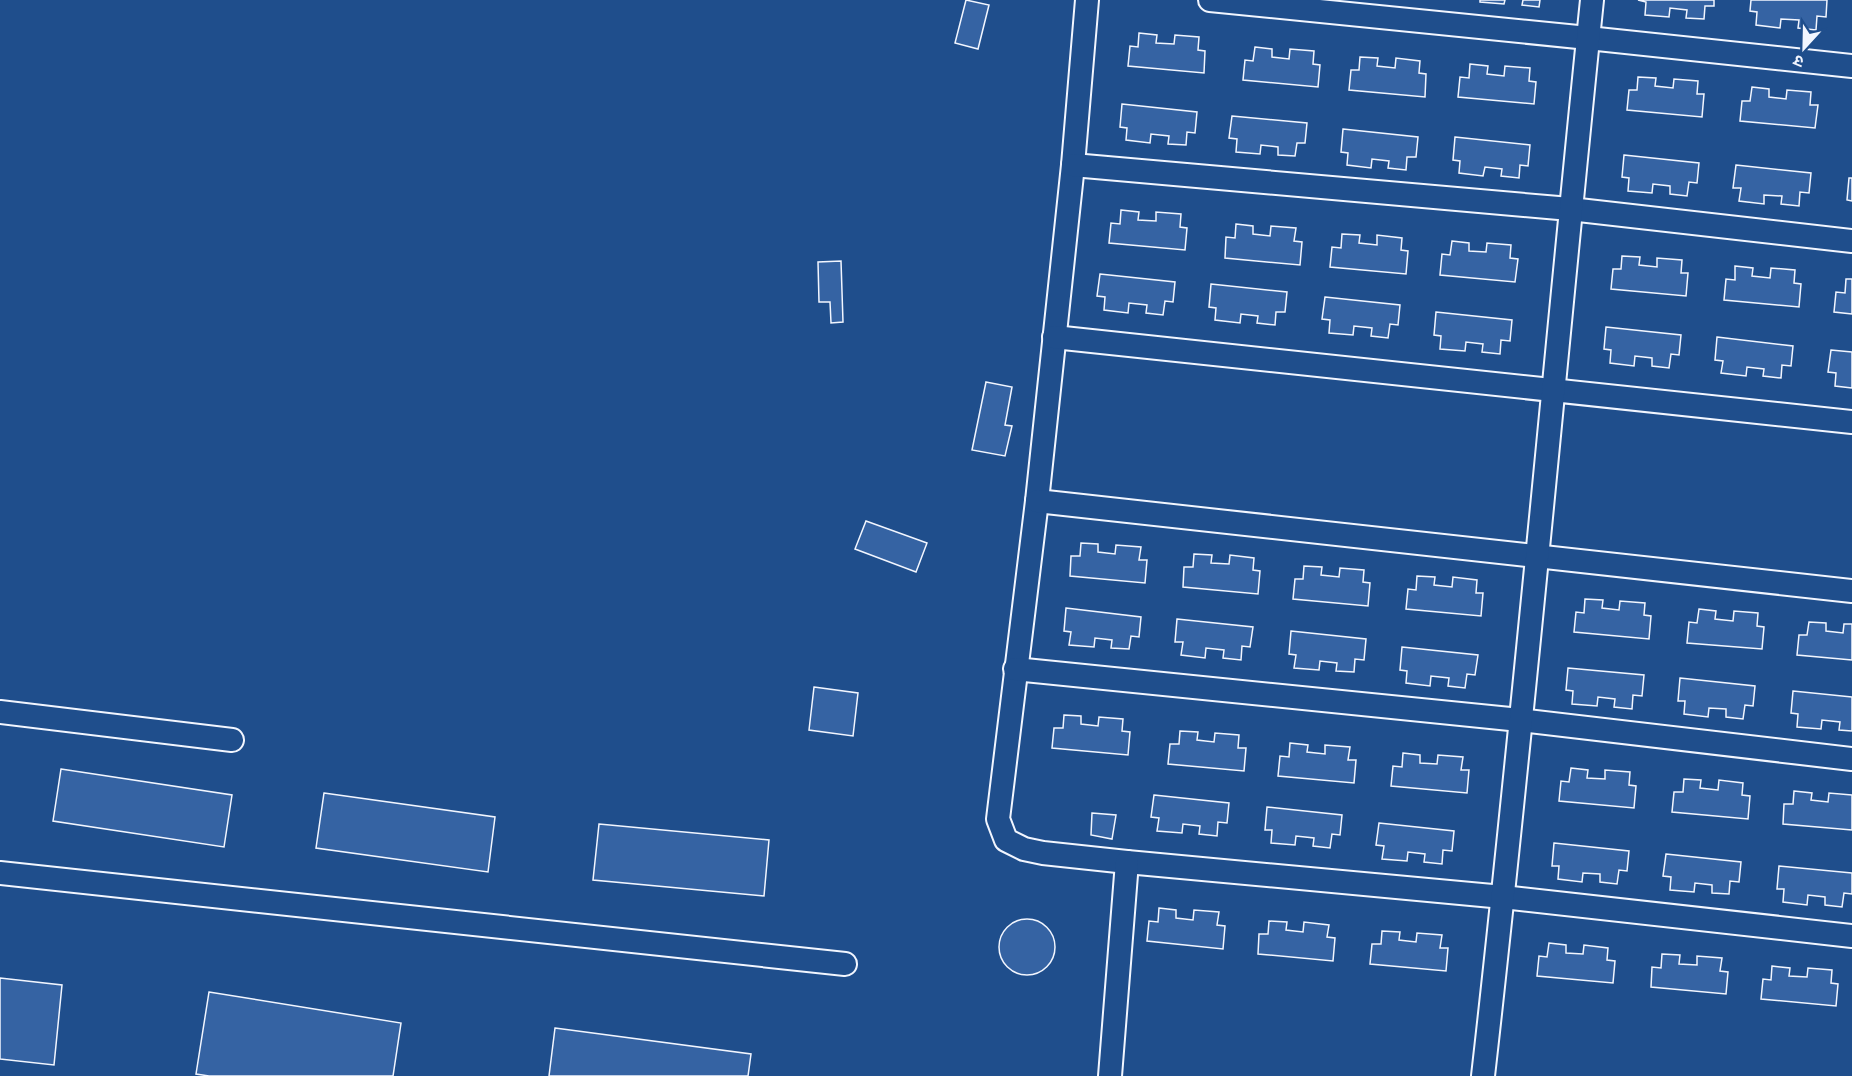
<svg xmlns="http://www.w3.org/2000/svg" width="1852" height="1076" viewBox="0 0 1852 1076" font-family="'DejaVu Sans','Noto Sans Devanagari',sans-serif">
<rect width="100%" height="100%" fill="#1f4e8c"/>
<g fill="#3563a3" stroke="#f2f6ff" stroke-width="1.5">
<path d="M966,0L989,5L978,49L955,43Z"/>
<path d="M1480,0H1505L1504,4L1480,2Z"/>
<path d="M1523,0H1540L1539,7L1522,5Z"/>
<path d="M1638,0H1714V6H1705L1704,19L1686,18L1687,10L1670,8L1669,17L1645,15L1646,2Z"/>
<path d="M1751,0H1827L1826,17L1817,16L1816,30L1798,28L1799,20L1781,19L1780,28L1756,25L1757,12L1750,11Z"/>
<path d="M1139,33L1157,35L1156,43L1174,44L1175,35L1199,37L1198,50L1205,51L1204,73L1128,66L1130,46L1138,47Z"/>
<path d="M1255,47L1272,49V57L1289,59L1290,49L1314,51L1313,64L1320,65L1318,87L1243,80L1245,60L1253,61Z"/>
<path d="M1360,57L1378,58L1377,66L1395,68L1396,58L1420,61L1419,73L1426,74L1425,97L1349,90L1351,70H1359Z"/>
<path d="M1470,64L1488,66L1487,74L1504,76L1505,66L1530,68L1529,81L1536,82L1534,104L1458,97L1460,77L1469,78Z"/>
<path d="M1638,77L1656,78L1655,86L1673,88L1674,79L1698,81L1697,94H1704L1702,117L1627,110L1629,90H1637Z"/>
<path d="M1752,87L1769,89V97L1786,99L1787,90L1811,92L1810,105H1818L1815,128L1740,121L1742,101H1750Z"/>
<path d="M1122,104L1197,112L1195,133L1187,132L1186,145L1168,144L1169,136L1151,134L1150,143L1126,140L1127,128L1120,127Z"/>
<path d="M1232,116L1307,123L1305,143H1297L1295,156L1278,155V147L1261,145L1260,154L1236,152L1237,139L1229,138Z"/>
<path d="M1343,129L1418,137L1416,157H1407L1406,170L1388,168L1389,161L1372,159L1371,168L1347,165L1348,153L1341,152Z"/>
<path d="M1455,137L1530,145L1528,166L1520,165L1519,178L1501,176L1502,169L1485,167L1483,176L1459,173L1460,161L1453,160Z"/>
<path d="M1624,155L1699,163L1697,183L1689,182L1687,196L1670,194V186L1653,184L1652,193L1628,191L1629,178L1622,177Z"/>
<path d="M1736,165L1811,173L1809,193L1800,192L1799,206L1781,204L1782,196L1764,195V204L1739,201L1741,188H1733Z"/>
<path d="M1849,178H1852V201L1847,200Z"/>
<path d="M1121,210L1139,212L1138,220L1156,221V212L1181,214L1180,227L1187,228L1185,250L1109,243L1111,223L1120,224Z"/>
<path d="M1236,224L1253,226V234L1270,236L1271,226L1296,228L1294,241L1302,242L1300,265L1225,258L1226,237L1235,238Z"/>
<path d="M1342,234L1360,235L1359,243L1377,245V235L1402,238L1401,250L1408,251L1406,274L1330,267L1332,247L1341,248Z"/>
<path d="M1452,241L1469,243V251L1486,252L1487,243L1511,245L1510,258L1518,259L1515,282L1440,275L1442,254L1450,255Z"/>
<path d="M1622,256L1640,257L1639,265L1657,267V258L1682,260L1681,273H1688L1686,296L1611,289L1613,269H1621Z"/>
<path d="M841,261L843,322L831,323L830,302H819L818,262Z"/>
<path d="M1735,266L1753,268L1752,276L1770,278L1771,268L1795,270L1794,283L1801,284L1799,307L1724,300L1726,279L1735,280Z"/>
<path d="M1100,274L1175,282L1173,302L1165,301L1163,315L1146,313L1147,305L1129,303L1128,313L1104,310L1105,297L1097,296Z"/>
<path d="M1846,279H1852V314L1834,312L1836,292L1845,293Z"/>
<path d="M1211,284L1287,292L1285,312H1276L1275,325L1257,323L1258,316L1241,314L1240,323L1215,320L1216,308L1209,307Z"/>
<path d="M1325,297L1400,305L1398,325L1390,324L1388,338L1371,336L1372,328L1354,326L1353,335L1329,333L1330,320L1322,319Z"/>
<path d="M1436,312L1512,320L1510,341L1501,340L1500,354L1482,352L1483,344L1466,342L1465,351L1440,349L1441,336L1434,335Z"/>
<path d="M1606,327L1681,335L1679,355L1671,354L1669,368L1652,366V358L1635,356L1634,366L1610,363L1611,350L1604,349Z"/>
<path d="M1717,337L1793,346L1791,366L1782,365L1781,378L1763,376L1764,369L1747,367L1746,376L1721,373L1723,361L1715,360Z"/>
<path d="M1831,350L1852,352V388L1835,386L1836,373L1828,372Z"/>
<path d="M986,382L1012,387L1005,425L1012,426L1005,456L972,450Z"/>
<path d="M866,521L927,543L916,572L855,549Z"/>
<path d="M1081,543L1098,544V552L1115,554L1116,545L1141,547L1139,560H1147L1145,583L1070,576L1071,556H1080Z"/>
<path d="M1194,554L1212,555L1211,563L1229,564L1230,555L1254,558L1253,570L1260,571L1258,594L1183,587L1184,567H1193Z"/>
<path d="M1304,566L1322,567L1321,575L1339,577L1340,568L1364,570L1363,582L1370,583L1368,606L1293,599L1295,579H1303Z"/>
<path d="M1417,576L1435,577L1434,585L1452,587L1453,577L1477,580L1476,593H1483L1481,616L1406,609L1408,589L1416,590Z"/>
<path d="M1585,599L1603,600L1602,608L1619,610L1620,601L1645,603L1644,615L1651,616L1649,639L1574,632L1576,612L1584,613Z"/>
<path d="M1066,608L1141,617L1139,637L1131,636L1129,649L1111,648L1112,640L1095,638L1094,647L1069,645L1071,632L1064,631Z"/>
<path d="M1699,609L1716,611L1715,619L1733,621L1734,611L1758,613L1757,626L1764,627L1762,649L1687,643L1689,622L1697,623Z"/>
<path d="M1177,619L1253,627L1250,647L1242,646L1241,660L1223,658L1224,650L1206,648L1205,658L1181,655L1183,642H1175Z"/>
<path d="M1809,622L1826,623V631L1843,633L1844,624H1852V660L1797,655L1799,635H1807Z"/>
<path d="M1291,631L1366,639L1364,660L1355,659L1354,672L1336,671L1337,663L1320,661L1319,670L1294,668L1296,655L1289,654Z"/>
<path d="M1402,647L1478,655L1475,675L1467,674L1465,688L1448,686L1449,678L1431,676L1430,686L1406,683L1407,671L1400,670Z"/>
<path d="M1568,668L1644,675L1642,696L1633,695L1632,709L1614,707L1615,699L1598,697L1597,706L1572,704L1573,691L1566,690Z"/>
<path d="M1680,678L1755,686L1753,706L1745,705L1743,719L1726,717V709L1709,708L1708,717L1684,714L1685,701H1678Z"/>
<path d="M814,687L858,693L853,736L809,730Z"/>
<path d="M1793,691L1852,697V731L1839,730L1840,722L1822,720L1821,729L1797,727L1798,714L1791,713Z"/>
<path d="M1064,715L1081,716V724L1098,726L1099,717L1123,719L1122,731L1130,732L1128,755L1052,748L1054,728H1063Z"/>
<path d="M1180,731L1198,732L1197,740L1214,742L1215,733L1239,735L1238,748H1246L1244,771L1168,764L1170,744H1179Z"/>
<path d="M1290,743L1308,745L1307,752L1325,754V745L1350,747L1348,760H1356L1354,783L1278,776L1280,756L1289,757Z"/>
<path d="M1403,753L1420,755V763L1437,764L1438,755L1463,757L1461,770H1469L1467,793L1391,786L1393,766L1402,767Z"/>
<path d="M1571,768L1588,770L1587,778L1605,779V770L1630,772L1629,785L1636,786L1634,808L1559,801L1561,781L1569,782Z"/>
<path d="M61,769L232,795L224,847L53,821Z"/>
<path d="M1684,779L1701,780L1700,788L1718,790L1719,780L1743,783L1742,795L1750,796L1748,819L1672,812L1674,792H1683Z"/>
<path d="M1794,791L1812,793L1811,800L1828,802L1829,793L1852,795V830L1783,824L1784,804H1793Z"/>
<path d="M324,793L495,817L488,872L316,848Z"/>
<path d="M1154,795L1229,803L1227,823L1218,822L1217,836L1199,834L1200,826L1183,824L1182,833L1157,831L1159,818L1151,817Z"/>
<path d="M1267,807L1342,815L1340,835L1332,834L1330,848L1313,846L1314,838L1296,836L1295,845L1271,843L1272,830H1265Z"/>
<path d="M1092,813L1116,815L1112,839L1091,835Z"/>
<path d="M1379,823L1454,831L1452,851L1443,850L1442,864L1424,862L1425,854L1408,852L1407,861L1382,859L1384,846L1376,845Z"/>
<path d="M599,824L769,840L764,896L593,880Z"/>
<path d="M1554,843L1629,851L1627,871L1619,870L1617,884L1600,882V874L1583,873L1582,882L1558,879L1559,866H1552Z"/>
<path d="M1666,854L1741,862L1739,882L1730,881L1729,894L1712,893V885L1695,883L1694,892L1670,890L1671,877L1663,876Z"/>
<path d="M1779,866L1852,873V894L1844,893L1842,907L1825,905V897L1808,895L1807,905L1783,902L1784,889H1777Z"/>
<path d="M1159,908L1176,910V918L1193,920L1194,910L1219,912L1217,925L1225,926L1223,949L1147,941L1149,921L1158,922Z"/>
<circle cx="1027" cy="947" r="28"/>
<path d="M1269,921L1287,922L1286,930L1303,932L1304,922L1329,925L1327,937L1335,938L1333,961L1258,954L1259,934H1268Z"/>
<path d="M1382,931L1400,932L1399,940L1416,942L1417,933L1442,935L1440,948H1448L1446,971L1370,964L1372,944H1381Z"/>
<path d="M1549,943L1566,945V953L1583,954L1584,945L1608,948L1607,960L1615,961L1613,983L1537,976L1539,956L1547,957Z"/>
<path d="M1662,954L1680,955L1679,964L1697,965V956L1722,958L1720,971L1728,972L1726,994L1651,987L1652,967L1661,968Z"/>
<path d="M1772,966L1790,968L1789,976L1807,977L1808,968L1832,970L1831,983L1838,984L1836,1006L1761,999L1763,979L1771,980Z"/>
<path d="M0,978L62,985L54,1065L0,1059Z"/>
<path d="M209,992L401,1023L393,1076H209L196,1074Z"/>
<path d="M555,1028L751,1054L748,1076H549Z"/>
</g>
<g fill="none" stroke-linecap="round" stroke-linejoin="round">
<defs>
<g id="minor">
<path d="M1087,0L1073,165L1037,501L998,819L1006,840L1024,849L1043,853L1127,862L1503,897L1852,936"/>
<path d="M1210,0L1588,38L1852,66"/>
<path d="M1073,165L1570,209L1852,241"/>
<path d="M1054,337L1852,422"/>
<path d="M1037,501L1852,591"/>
<path d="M1015,669L1520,720L1852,759"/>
<path d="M0,712L232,740"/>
<path d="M0,873L845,964"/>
<path d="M1110,1076L1127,862"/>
<path d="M1483,1076C1524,718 1555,359 1592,0"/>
</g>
</defs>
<use href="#minor" stroke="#f2f6ff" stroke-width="26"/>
<use href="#minor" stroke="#1f4e8c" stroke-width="22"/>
</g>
<g transform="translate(1804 48) rotate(202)" stroke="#1f4e8c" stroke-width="4.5" paint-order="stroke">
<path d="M0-4.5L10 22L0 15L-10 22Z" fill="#f2f6ff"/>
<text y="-9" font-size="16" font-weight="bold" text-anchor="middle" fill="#f2f6ff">उ</text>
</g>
</svg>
